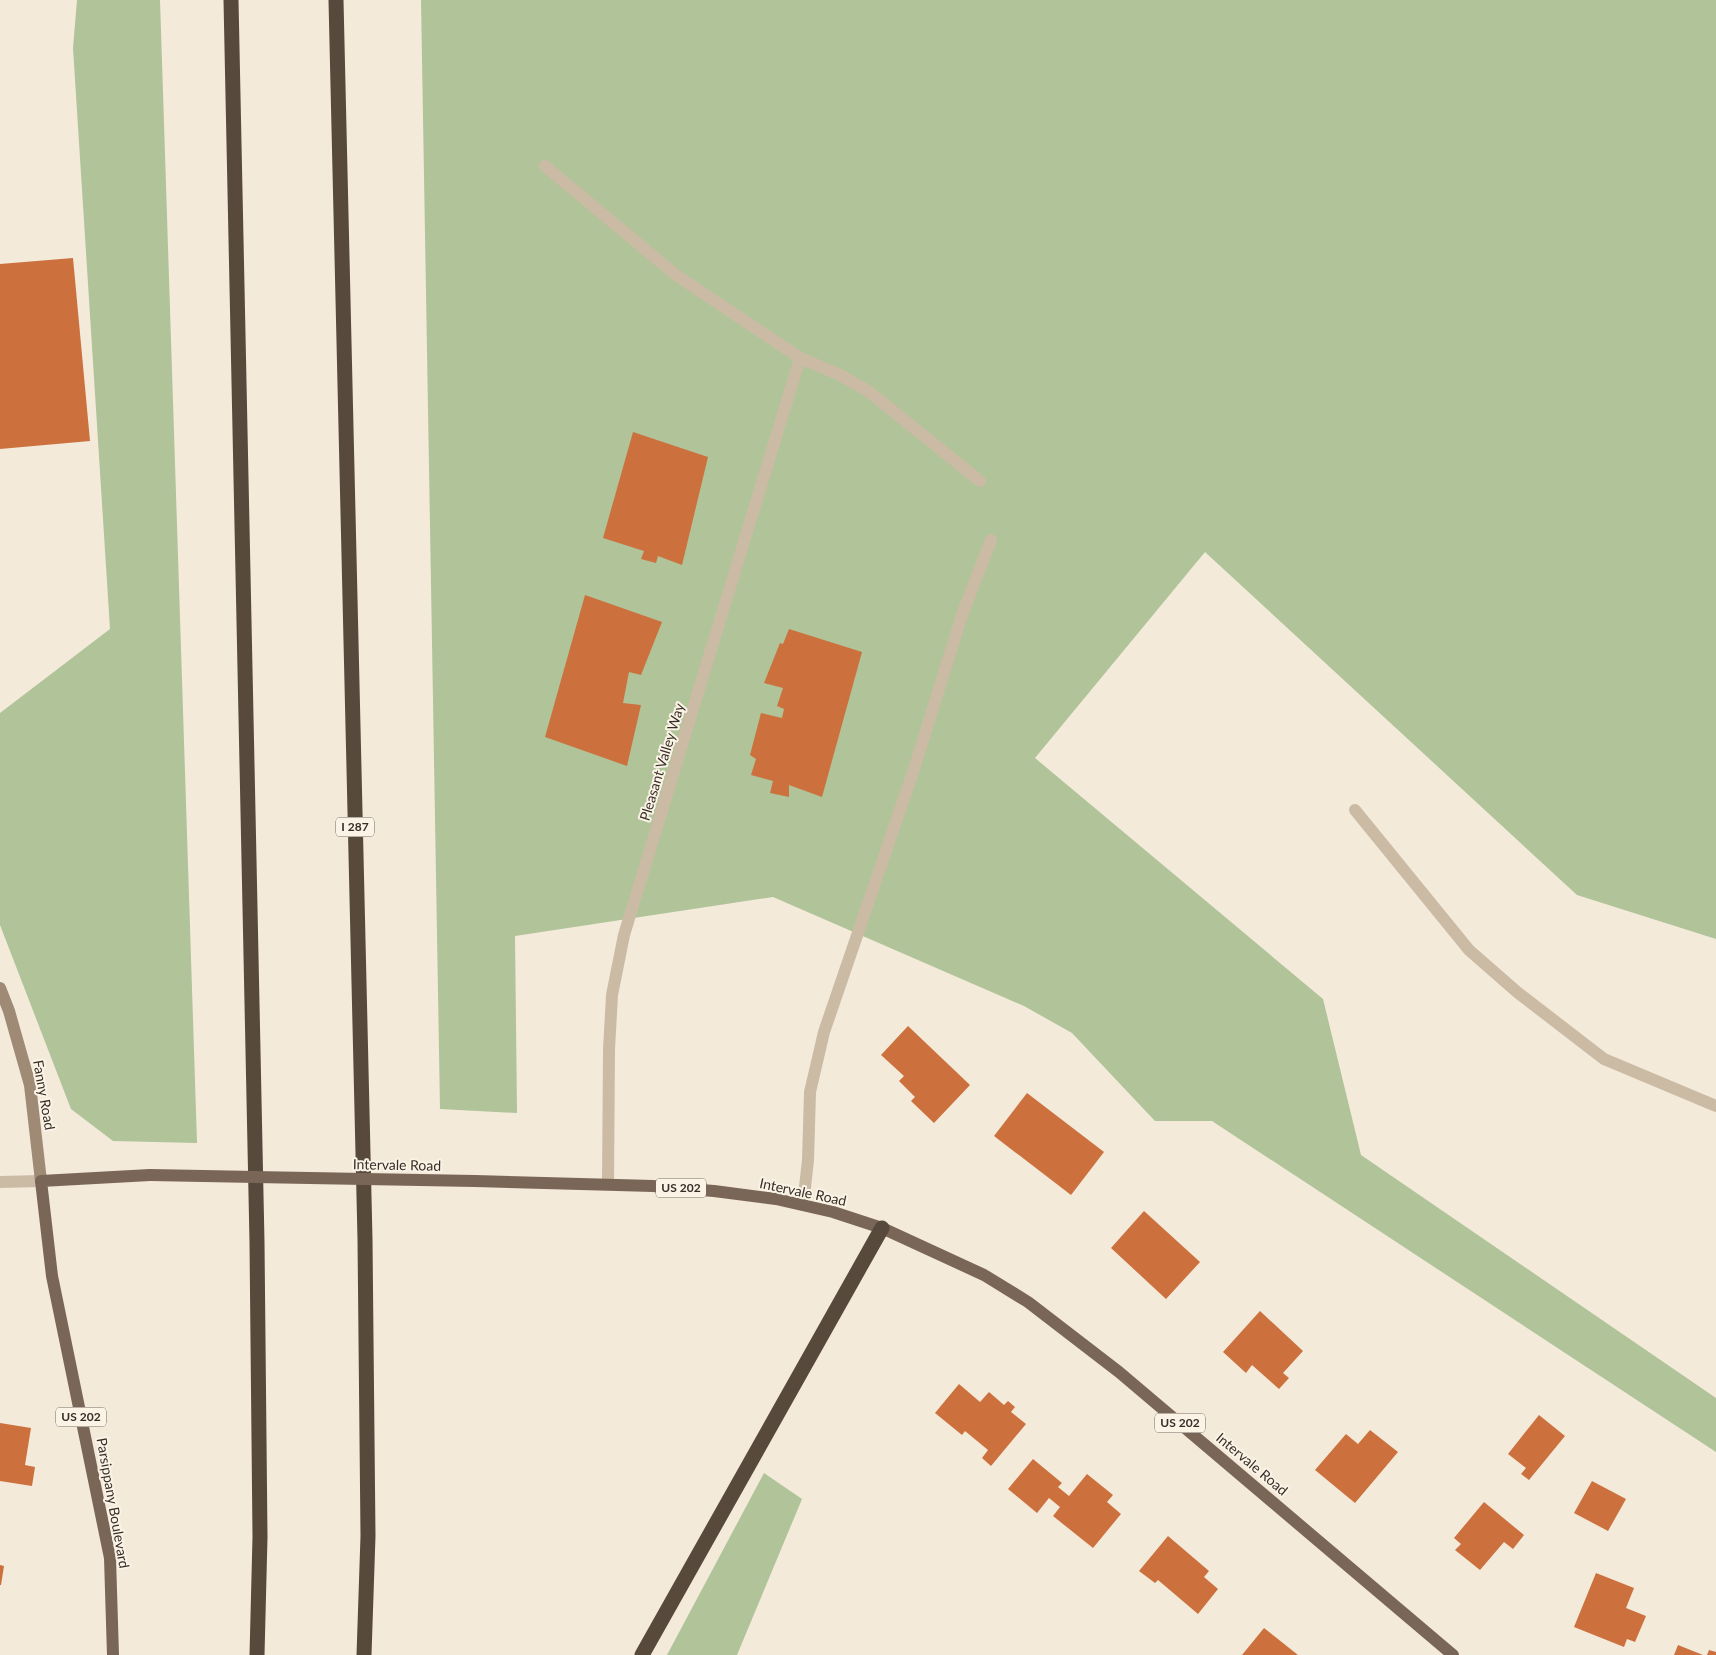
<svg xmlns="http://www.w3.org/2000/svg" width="1716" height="1655" viewBox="0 0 1716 1655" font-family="Lato,sans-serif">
<rect width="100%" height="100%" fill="#f3eada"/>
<g fill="#b0c399">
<path d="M77,0H160L197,1143L113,1141L71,1109L0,925V713L110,629L73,48Z"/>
<path d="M421,0H1716V939L1577,895L1205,552L1035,758L1323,999L1361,1155L1716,1398V1452L1212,1121H1155L1072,1033L1024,1006L773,897L515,936L517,1113L440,1109Z"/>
<path d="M764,1473L802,1499L737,1655H667Z"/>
</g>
<g fill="#cc713e">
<path d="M73,258L90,441L0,449V264Z"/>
<path d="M633,432L708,457L682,565L658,556L656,563L641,559L644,551L603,538Z"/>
<path d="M585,595L662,622L641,675L629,672L623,703L641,705L627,766L545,737Z"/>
<path d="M789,629L862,652L822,797L789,785V797L770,793L773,781L751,775L756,759L750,755L761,713L782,718L784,709L777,706L783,688L764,683L780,643L783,644Z"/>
<path d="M908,1026L970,1085L934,1123L911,1101L915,1097L899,1081L904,1076L881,1055Z"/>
<path d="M1027,1093L1104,1152L1071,1195L994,1136Z"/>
<path d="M1144,1211L1200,1262L1166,1299L1111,1248Z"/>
<path d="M1260,1311L1303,1351L1283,1373L1289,1378L1279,1389L1252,1365L1246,1373L1223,1352Z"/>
<path d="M959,1384L980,1402L989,1392L1004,1405L1008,1401L1015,1407L1011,1412L1026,1424L991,1466L982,1458L988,1450L965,1431L962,1435L935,1413Z"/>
<path d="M1539,1415L1565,1436L1529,1480L1521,1474L1526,1468L1508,1454Z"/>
<path d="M0,1423L31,1428L25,1465L35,1467L32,1486L0,1481Z"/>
<path d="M1370,1430L1398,1452L1355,1503L1315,1470L1346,1434L1358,1444Z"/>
<path d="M1033,1459L1062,1483L1058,1487L1069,1496L1087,1474L1113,1495L1107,1502L1121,1514L1093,1548L1053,1516L1060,1507L1049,1498L1037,1513L1008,1489Z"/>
<path d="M1592,1481L1626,1499L1608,1531L1574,1513Z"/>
<path d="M1484,1502L1524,1535L1513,1549L1504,1542L1480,1570L1455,1550L1461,1544L1454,1538Z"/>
<path d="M1168,1536L1209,1571L1204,1577L1218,1589L1198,1614L1158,1580L1155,1583L1139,1571Z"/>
<path d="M0,1565L4,1566L1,1585H0Z"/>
<path d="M1596,1573L1634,1588L1626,1608L1646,1616L1635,1642L1627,1639L1624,1647L1574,1627Z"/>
<path d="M1264,1628L1298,1655H1242Z"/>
<path d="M1678,1645L1703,1655H1674Z"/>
<path d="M1709,1650L1716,1652V1655H1707Z"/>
</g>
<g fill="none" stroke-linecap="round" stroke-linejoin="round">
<g stroke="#cbbba5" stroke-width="12">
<path d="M1355,810L1469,950L1517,992L1604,1059L1716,1106"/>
<path d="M803,1205L808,1160L810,1092L824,1032L914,769L962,615L991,540"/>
</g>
<g stroke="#cbbba5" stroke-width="12">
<path d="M545,166L676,275L800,358L838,374L868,391L980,481"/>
<path d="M608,1184L609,1049L612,995L624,935L800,358"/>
</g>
<path stroke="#cbbba5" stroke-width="12" d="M0,1182L41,1181"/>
<path stroke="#9f8a76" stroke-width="12" d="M0,988L9,1011L30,1085L41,1181"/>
<g stroke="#7a6657" stroke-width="12">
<path d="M475,1181L653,1186L714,1191L776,1199L833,1212L882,1228L984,1275L1028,1302L1119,1372L1453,1655"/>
<path d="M113,1655L110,1558L52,1276L41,1181L150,1175"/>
</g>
<g stroke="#58493d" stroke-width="15">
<path d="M231,0L257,1242L260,1537L257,1655"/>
<path d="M336,0L365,1239L368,1536L364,1655"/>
<path d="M642,1655L882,1228"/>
</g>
<path stroke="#7a6657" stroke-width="12" d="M150,1175L475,1181"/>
</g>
<g text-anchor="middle" stroke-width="4" stroke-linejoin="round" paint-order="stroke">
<g fill="#faf3e6" stroke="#726960" stroke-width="1">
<rect x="336" y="817.5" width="38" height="19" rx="4"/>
<rect x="656" y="1178.5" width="50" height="19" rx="4"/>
<rect x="56" y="1407.5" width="50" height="19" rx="4"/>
<rect x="1155" y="1413.5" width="50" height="19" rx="4"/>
</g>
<g font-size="12" font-weight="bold" fill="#372e27">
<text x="355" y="831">I 287</text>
<text x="681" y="1192">US 202</text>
<text x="81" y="1421">US 202</text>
<text x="1180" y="1427">US 202</text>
</g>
<g font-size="14" fill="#372e27" stroke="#faf3e6">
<text transform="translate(662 762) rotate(-73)" y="5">Pleasant Valley Way</text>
<text transform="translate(44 1095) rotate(80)" y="5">Fanny Road</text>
<text transform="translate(397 1165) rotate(1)" y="5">Intervale Road</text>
<text transform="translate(803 1192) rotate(12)" y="5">Intervale Road</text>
<text transform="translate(1252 1464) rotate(40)" y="5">Intervale Road</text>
<text transform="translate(113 1503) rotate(80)" y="5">Parsippany Boulevard</text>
</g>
</g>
</svg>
